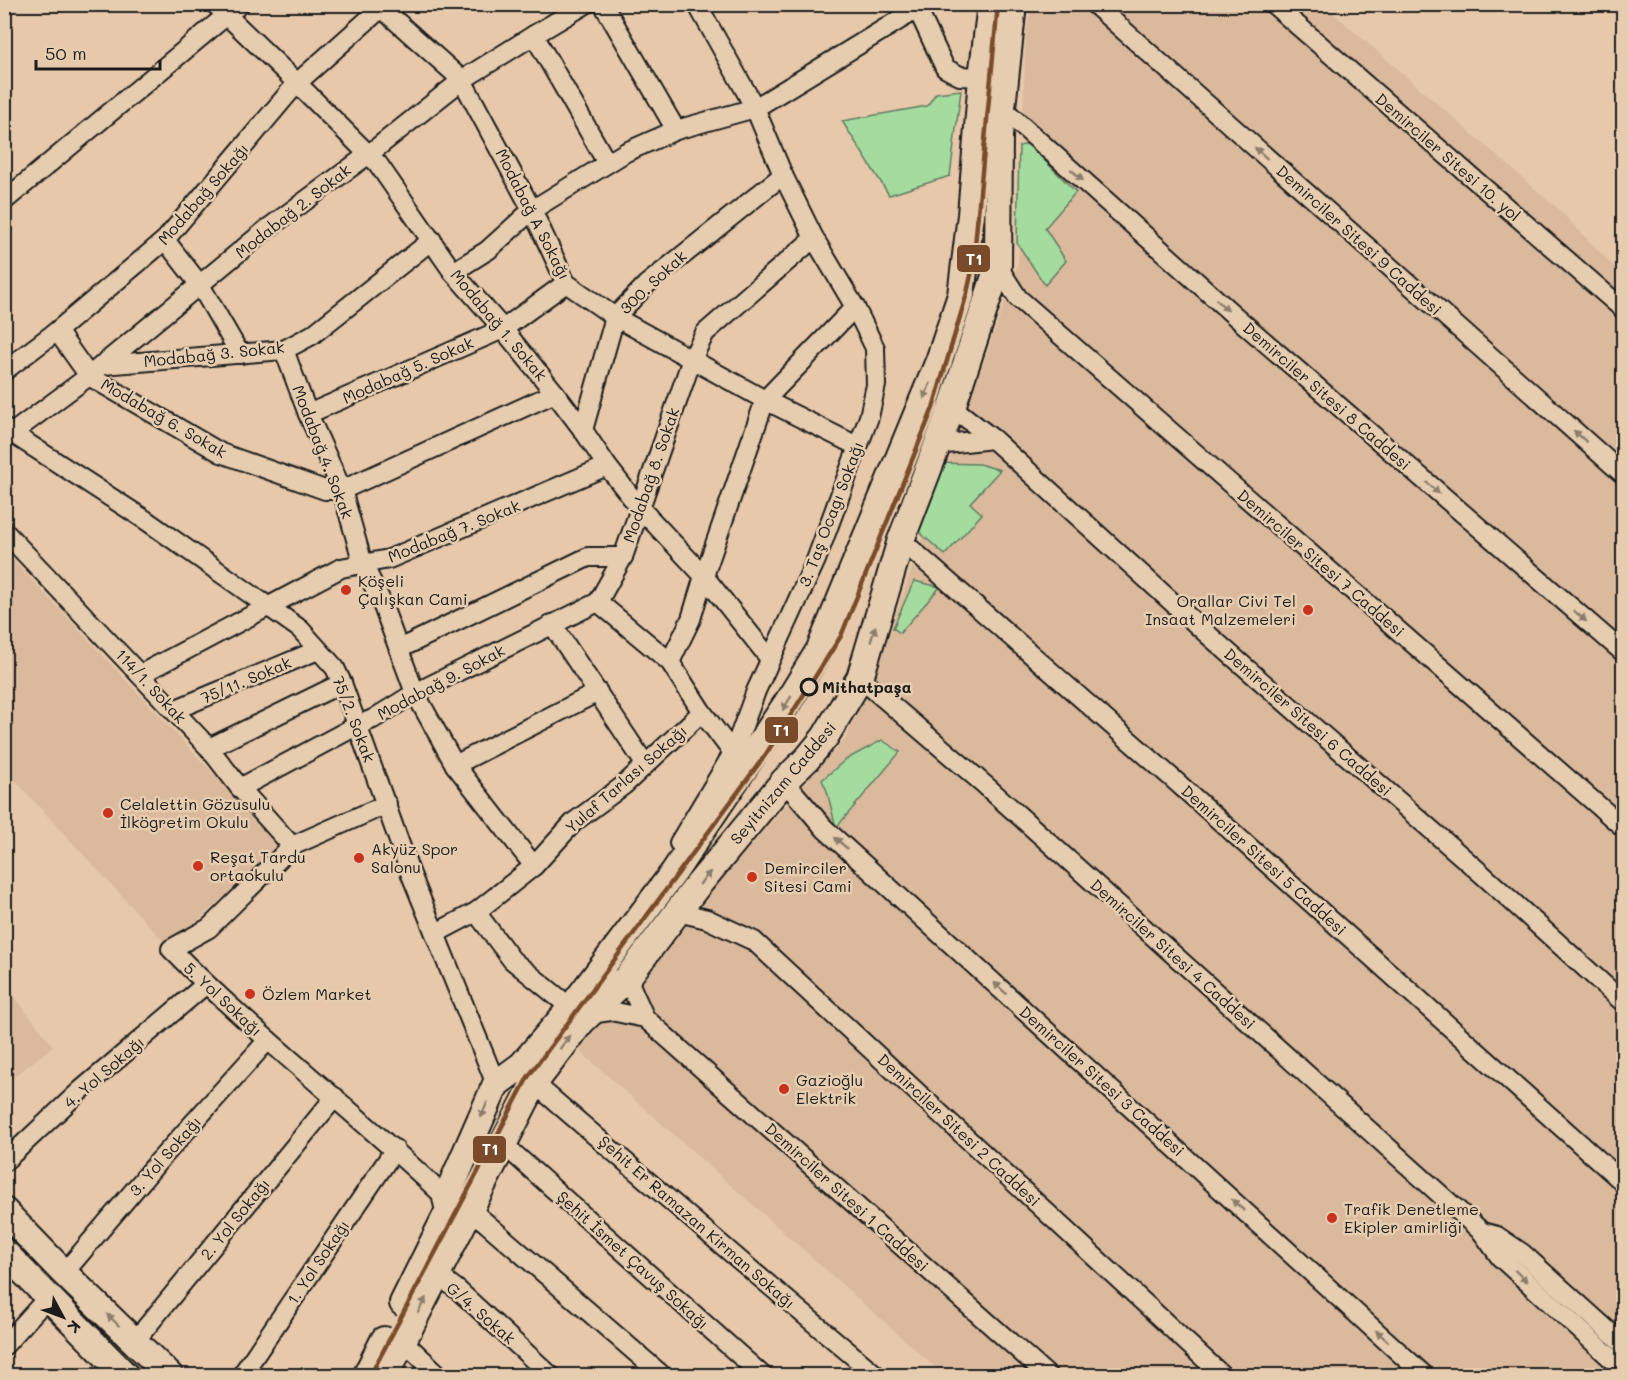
<svg xmlns="http://www.w3.org/2000/svg" width="1628" height="1380" viewBox="0 0 1628 1380" font-family="Mali,sans-serif">
<rect width="100%" height="100%" fill="#e7c8aa"/>
<filter id="ink" filterUnits="userSpaceOnUse"><feTurbulence type="fractalNoise" baseFrequency=".0167" numOctaves="2"/><feDisplacementMap in="SourceGraphic" scale="12" xChannelSelector="R" yChannelSelector="G"/><feConvolveMatrix kernelMatrix="1 2 1 2 8 2 1 2 1" color-interpolation-filters="sRGB"/></filter>
<g filter="url(#ink)">
<g fill="#dab99c">
<path d="M1032,5H1324L1557,208L1623,276V1375H944L573,1045L846,738L881,657L1018,264L1026,34Z"/>
<path d="M4,550L282,847L168,946L8,773L5,775Z"/>
<path d="M5,985L53,1046L5,1084Z"/>
</g>
<g fill="#a4dca0" stroke="#607c5e" stroke-width="1.5">
<path d="M961,90L950,176L889,195L842,121L927,106L936,93Z"/>
<path d="M1028,144L1076,192L1045,228L1066,261L1045,285L1017,243L1019,146Z"/>
<path d="M937,463L979,464L1000,470L970,503L982,514L945,555L918,531Z"/>
<path d="M914,581L940,587L900,633L893,628Z"/>
<path d="M882,740L900,752L836,828L827,791L822,780L845,760Z"/>
</g>
<g fill="none" stroke-linecap="round" stroke-linejoin="round">
<defs>
<g id="minor">
<path d="M215,4L297,83L378,164L453,272L503,329L555,393L583,430L607,466L639,507L704,576L770,659"/>
<path d="M377,4L462,80L532,210L566,283L615,317L765,400L857,446"/>
<path d="M603,4L676,130"/>
<path d="M915,4L945,68L960,76L982,77"/>
<path d="M1094,4L1624,475"/>
<path d="M1273,4L1624,310"/>
<path d="M534,35L607,163"/>
<path d="M1002,108L1236,317L1624,653"/>
<path d="M4,201L240,4"/>
<path d="M165,240L200,285L240,354"/>
<path d="M998,267L1018,298L1624,828"/>
<path d="M453,272L488,250L532,210L626,152L676,130L755,108L917,9"/>
<path d="M57,331L89,376L221,453L325,490H342L555,393"/>
<path d="M284,350L308,414L342,490L363,564L381,601L415,693L455,765L534,866"/>
<path d="M103,365L284,350L312,335L432,240"/>
<path d="M4,371L57,331L165,240L297,83L380,9L388,4"/>
<path d="M952,407L993,439L1206,633L1483,875L1624,1003"/>
<path d="M308,414L503,329L566,283"/>
<path d="M4,428L147,521L300,629L335,668L342,683L410,872L496,1084"/>
<path d="M583,430L615,317L647,284L783,175"/>
<path d="M11,434L89,376L267,229L369,154L462,80L534,35L586,4"/>
<path d="M937,445L993,439"/>
<path d="M4,531L209,748L240,788L292,846"/>
<path d="M901,540L1172,778L1624,1183"/>
<path d="M598,602L670,662L702,712L733,753"/>
<path d="M552,624L645,764"/>
<path d="M399,649L588,557H623"/>
<path d="M670,662L691,619L704,576L765,400L855,307"/>
<path d="M141,674L341,568L389,559L607,466"/>
<path d="M860,678L985,785L1482,1232L1500,1257L1624,1370"/>
<path d="M174,710L318,650"/>
<path d="M209,748L342,683"/>
<path d="M455,765L598,692"/>
<path d="M784,781L825,829L1425,1376"/>
<path d="M240,788L358,725L373,719L415,693L598,602L623,557L692,359L705,333L814,238"/>
<path d="M387,804L292,846L209,928L171,949C258,1038 357,1112 446,1198"/>
<path d="M679,843L733,753L756,691L816,560L869,417L876,385L875,348L855,307L814,238L783,175L755,108L697,4"/>
<path d="M476,912L512,960L576,1012L582,1015L611,1011L645,1018L1048,1376"/>
<path d="M678,912L707,919L754,941L1223,1376"/>
<path d="M436,933L476,912L534,866L574,822L624,785L702,712"/>
<path d="M627,978L645,1018"/>
<path d="M527,1077L737,1258L877,1376"/>
<path d="M503,1144L763,1376"/>
<path d="M4,1162L80,1091L206,984"/>
<path d="M471,1210L663,1376"/>
<path d="M1482,1232L1497,1236L1522,1253L1624,1345"/>
<path d="M64,1273L158,1162L268,1040"/>
<path d="M438,1275L459,1291L551,1376"/>
<path d="M135,1341L335,1097"/>
<path d="M403,1341L440,1376"/>
<path d="M4,1346L49,1296"/>
<path d="M241,1376L395,1149"/>
</g>
<g id="secondary">
<path d="M4,1211L64,1273L170,1376"/>
<path d="M4,1252L126,1376"/>
<path d="M403,1303L449,1210L446,1198L496,1084L522,1065L571,1008L674,872L787,703L820,649L939,361L961,295L971,215L982,77L991,4"/>
<path d="M366,1376L384,1340"/>
<path d="M385,1376L535,1082L581,1022L627,978L694,890L784,781L807,759L825,737L860,678L901,540L952,407L998,267L999,136L1013,4"/>
</g>
</defs>
<use href="#minor" stroke="#1c1c1c" stroke-width="22"/>
<use href="#secondary" stroke="#1c1c1c" stroke-width="30"/>
<use href="#minor" stroke="#e7cdaf" stroke-width="18"/>
<use href="#secondary" stroke="#e7cdaf" stroke-width="26"/>
<defs>
<path id="tram-1" d="M370,1376L528,1077L766,754L841,636L933,408L967,293L973,266L998,4"/>
</defs>
<use href="#tram-1" stroke="#e7cdaf" stroke-width="9"/>
<use href="#tram-1" stroke="#7a4b2a" stroke-width="4.5"/>
</g>
<defs><path id="oneway-solid" d="M-6-.8H1V-3.2L6.5 0L1 3.2V.8H-6Z" transform="scale(1.5)"/></defs>
<g fill="#8c7d6d">
<use href="#oneway-solid" transform="translate(1261 153) rotate(-138)"/>
<use href="#oneway-solid" transform="translate(1077 175) rotate(42)"/>
<use href="#oneway-solid" transform="translate(1222 305) rotate(42)"/>
<use href="#oneway-solid" transform="translate(927 391) rotate(113)"/>
<use href="#oneway-solid" transform="translate(1580 436) rotate(-138)"/>
<use href="#oneway-solid" transform="translate(1433 488) rotate(41)"/>
<use href="#oneway-solid" transform="translate(1580 616) rotate(41)"/>
<use href="#oneway-solid" transform="translate(873 634) rotate(-73)"/>
<use href="#oneway-solid" transform="translate(787 703) rotate(122)"/>
<use href="#oneway-solid" transform="translate(841 843) rotate(-138)"/>
<use href="#oneway-solid" transform="translate(705 878) rotate(-50)"/>
<use href="#oneway-solid" transform="translate(1000 988) rotate(-138)"/>
<use href="#oneway-solid" transform="translate(565 1042) rotate(-53)"/>
<use href="#oneway-solid" transform="translate(484 1110) rotate(113)"/>
<use href="#oneway-solid" transform="translate(1238 1205) rotate(-138)"/>
<use href="#oneway-solid" transform="translate(1521 1276) rotate(43)"/>
<use href="#oneway-solid" transform="translate(422 1305) rotate(-62)"/>
<use href="#oneway-solid" transform="translate(113 1320) rotate(-136)"/>
<use href="#oneway-solid" transform="translate(1382 1336) rotate(-138)"/>
</g>
</g>
<g fill="#c8321e" stroke="#e7cdaf" stroke-width="2">
<circle cx="346" cy="590" r="6"/>
<circle cx="1308" cy="610" r="6"/>
<circle cx="108" cy="813" r="6"/>
<circle cx="359" cy="858" r="6"/>
<circle cx="198" cy="866" r="6"/>
<circle cx="752" cy="877" r="6"/>
<circle cx="250" cy="994" r="6"/>
<circle cx="784" cy="1089" r="6"/>
<circle cx="1332" cy="1218" r="6"/>
</g>
<circle fill="#e7cdaf" stroke="#1c1c1c" stroke-width="3" cx="809" cy="687" r="8"/>
<g text-anchor="middle" stroke-width="5" stroke-linejoin="round" paint-order="stroke">
<g font-size="16" fill="#1c1c1c" stroke="#e7cdaf">
<text transform="translate(1448 157) rotate(41)" y="6">Demirciler Sitesi 10. yol</text>
<text transform="translate(203 194) rotate(-49)" y="6">Modabağ Sokağı</text>
<text transform="translate(293 211) rotate(-38)" y="6">Modabağ 2. Sokak</text>
<text transform="translate(533 214) rotate(63)" y="6">Modabağ A Sokağı</text>
<text transform="translate(1359 240) rotate(42)" y="6">Demirciler Sitesi 9 Caddesi</text>
<text transform="translate(653 282) rotate(-43)" y="6">300. Sokak</text>
<text transform="translate(499 325) rotate(50)" y="6">Modabağ 1. Sokak</text>
<text transform="translate(214 354) rotate(-6)" y="6">Modabağ 3. Sokak</text>
<text transform="translate(408 370) rotate(-24)" y="6">Modabağ 5. Sokak</text>
<text transform="translate(1327 396) rotate(41)" y="6">Demirciler Sitesi 8 Caddesi</text>
<text transform="translate(164 418) rotate(30)" y="6">Modabağ 6. Sokak</text>
<text transform="translate(323 452) rotate(69)" y="6">Modabağ 4. Sokak</text>
<text transform="translate(651 475) rotate(-71)" y="6">Modabağ 8. Sokak</text>
<text transform="translate(831 514) rotate(-69)" y="6">3. Taş Ocagı Sokağı</text>
<text transform="translate(454 531) rotate(-22)" y="6">Modabağ 7. Sokak</text>
<text transform="translate(1321 563) rotate(41)" y="6">Demirciler Sitesi 7 Caddesi</text>
<text transform="translate(246 680) rotate(-23)" y="6">75/11. Sokak</text>
<text transform="translate(441 682) rotate(-28)" y="6">Modabağ 9. Sokak</text>
<text transform="translate(151 686) rotate(47)" y="6">114/1. Sokak</text>
<text transform="translate(354 719) rotate(69)" y="6">75/2. Sokak</text>
<text transform="translate(1308 722) rotate(41)" y="6">Demirciler Sitesi 6 Caddesi</text>
<text transform="translate(626 779) rotate(-41)" y="6">Yulaf Tarlası Sokağı</text>
<text transform="translate(783 783) rotate(-50)" y="6">Seyitnizam Caddesi</text>
<text transform="translate(1264 860) rotate(42)" y="6">Demirciler Sitesi 5 Caddesi</text>
<text transform="translate(1173 954) rotate(42)" y="6">Demirciler Sitesi 4 Caddesi</text>
<text transform="translate(223 999) rotate(43)" y="6">5. Yol Sokağı</text>
<text transform="translate(104 1072) rotate(-41)" y="6">4. Yol Sokağı</text>
<text transform="translate(1102 1081) rotate(42)" y="6">Demirciler Sitesi 3 Caddesi</text>
<text transform="translate(959 1130) rotate(43)" y="6">Demirciler Sitesi 2 Caddesi</text>
<text transform="translate(165 1156) rotate(-49)" y="6">3. Yol Sokağı</text>
<text transform="translate(847 1197) rotate(42)" y="6">Demirciler Sitesi 1 Caddesi</text>
<text transform="translate(235 1219) rotate(-51)" y="6">2. Yol Sokağı</text>
<text transform="translate(697 1222) rotate(41)" y="6">Şehit Er Ramazan Kirman Sokağı</text>
<text transform="translate(633 1260) rotate(42)" y="6">Şehit İsmet Çavuş Sokağı</text>
<text transform="translate(318 1262) rotate(-56)" y="6">1. Yol Sokağı</text>
<text transform="translate(481 1313) rotate(41)" y="6">G/4. Sokak</text>
</g>
<g font-size="16" fill="#1c1c1c" stroke="#e7cdaf" text-anchor="start">
<text x="358" y="587">Köşeli<tspan x="358" dy="18">Çalışkan Cami</tspan></text>
<text x="1296" y="607" text-anchor="end">Orallar Civi Tel<tspan x="1296" dy="18">Insaat Malzemeleri</tspan></text>
<text x="120" y="810">Celalettin Gözusulu<tspan x="120" dy="18">İlkögretim Okulu</tspan></text>
<text x="371" y="855">Akyüz Spor<tspan x="371" dy="18">Salonu</tspan></text>
<text x="210" y="863">Reşat Tardu<tspan x="210" dy="18">ortaokulu</tspan></text>
<text x="764" y="874">Demirciler<tspan x="764" dy="18">Sitesi Cami</tspan></text>
<text x="262" y="1000">Özlem Market</text>
<text x="796" y="1086">Gazioğlu<tspan x="796" dy="18">Elektrik</tspan></text>
<text x="1344" y="1215">Trafik Denetleme<tspan x="1344" dy="18">Ekipler amirliği</tspan></text>
</g>
<g font-size="16" font-weight="bold" fill="#1c1c1c" stroke="#e7cdaf" text-anchor="start">
<text x="822" y="693">Mithatpaşa</text>
</g>
</g>
<g stroke="#e7cdaf" stroke-width="2">
<rect x="956" y="244" width="35" height="29" rx="6" fill="#7a4b2a"/>
<rect x="764" y="716" width="35" height="28" rx="6" fill="#7a4b2a"/>
<rect x="472" y="1135" width="35" height="29" rx="6" fill="#7a4b2a"/>
</g>
<g font-size="16" text-anchor="middle" font-weight="bold" fill="#fff">
<text x="974" y="265">T1</text>
<text x="781" y="736">T1</text>
<text x="490" y="1155">T1</text>
</g>
<rect width="1628" height="1380" fill="none" stroke="#e7cdaf" stroke-width="24"/>
<rect x="12" y="12" width="1604" height="1356" fill="none" stroke="#1c1c1c" stroke-width="2" filter="url(#ink)"/>
<g transform="translate(63 1317) rotate(131)" stroke="#e7cdaf" stroke-width="4.5" paint-order="stroke">
<path d="M0-4.5L10 22L0 15L-10 22Z" fill="#1c1c1c"/>
<text y="-9" font-size="16" font-weight="bold" text-anchor="middle" fill="#1c1c1c">K</text>
</g>
<path d="M36 60v9h124v-9" fill="none" stroke="#1c1c1c" stroke-width="3"/>
<text x="45" y="60" font-size="18" fill="#1c1c1c" stroke="#e7cdaf" stroke-width="4.5" paint-order="stroke">50 m</text>
</svg>
